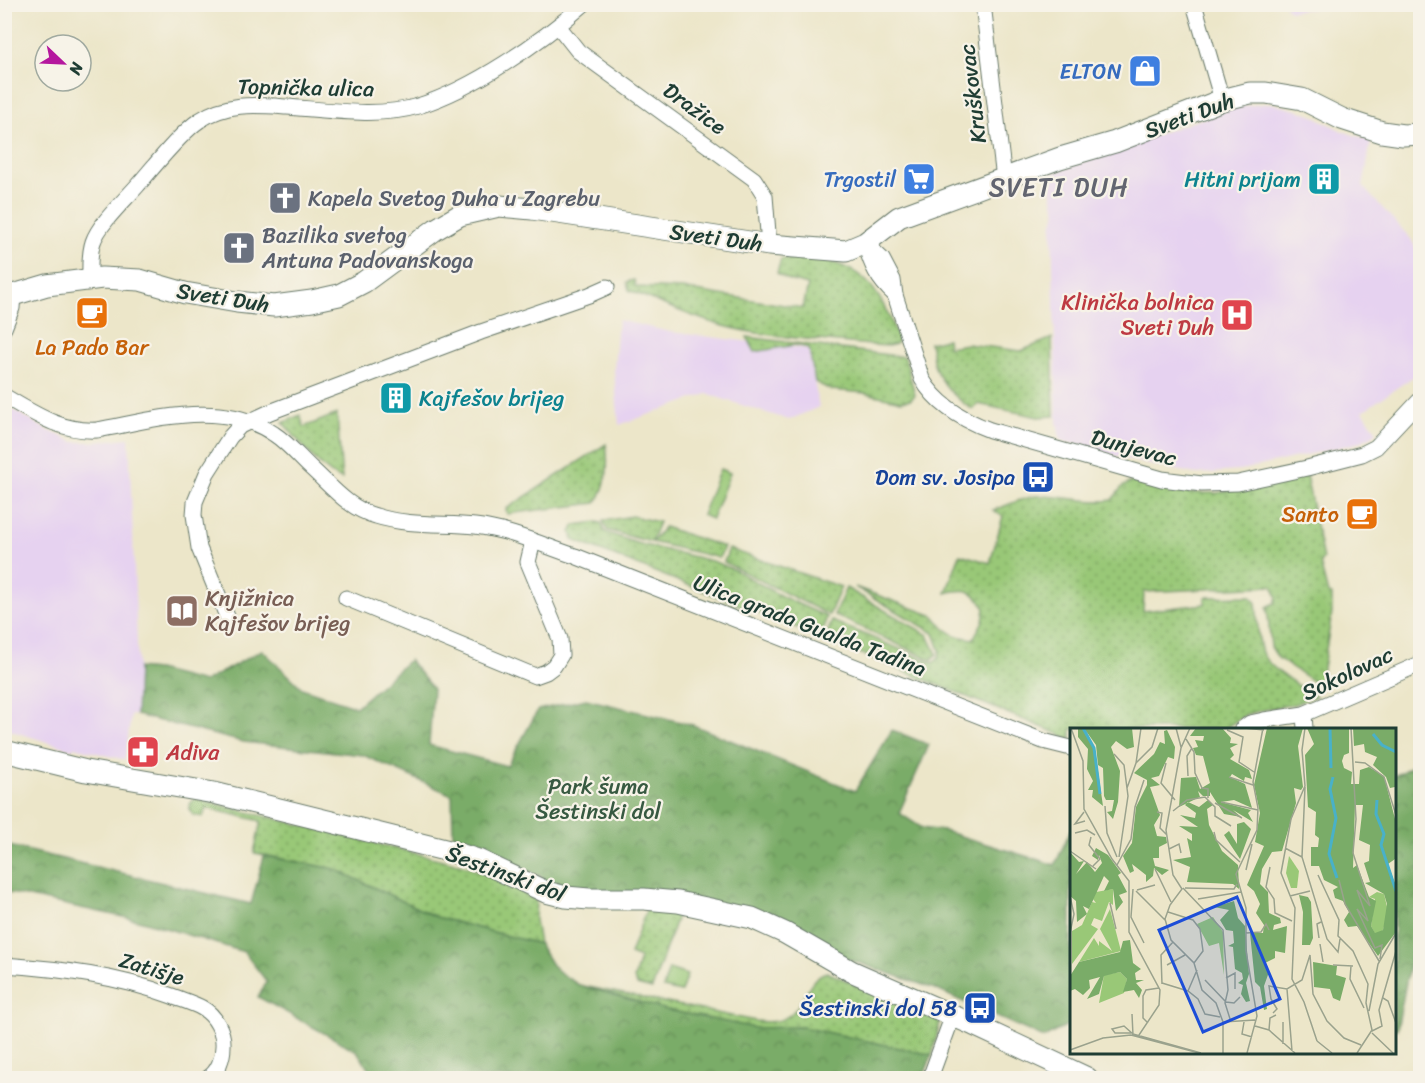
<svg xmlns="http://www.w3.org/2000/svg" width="1425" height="1083" viewBox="0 0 1425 1083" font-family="Sriracha,sans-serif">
<defs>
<pattern id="grass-dots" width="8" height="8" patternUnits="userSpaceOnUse" patternTransform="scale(1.5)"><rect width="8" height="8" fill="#99c877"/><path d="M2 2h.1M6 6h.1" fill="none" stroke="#7ca462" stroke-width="1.8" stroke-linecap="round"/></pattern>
<pattern id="forest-crowns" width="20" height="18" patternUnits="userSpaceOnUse" patternTransform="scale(1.5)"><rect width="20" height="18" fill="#7aac68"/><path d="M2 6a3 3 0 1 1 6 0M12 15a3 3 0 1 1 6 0" fill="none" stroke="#638d56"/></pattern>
</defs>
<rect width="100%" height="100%" fill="#f7f3e8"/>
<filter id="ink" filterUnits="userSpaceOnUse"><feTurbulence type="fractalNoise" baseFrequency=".0167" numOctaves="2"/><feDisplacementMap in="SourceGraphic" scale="12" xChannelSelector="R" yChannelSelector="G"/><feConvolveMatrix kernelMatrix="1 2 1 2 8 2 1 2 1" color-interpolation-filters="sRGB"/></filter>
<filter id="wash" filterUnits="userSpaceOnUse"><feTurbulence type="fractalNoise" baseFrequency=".008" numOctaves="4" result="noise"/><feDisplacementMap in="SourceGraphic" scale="24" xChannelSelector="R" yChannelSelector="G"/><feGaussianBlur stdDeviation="1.35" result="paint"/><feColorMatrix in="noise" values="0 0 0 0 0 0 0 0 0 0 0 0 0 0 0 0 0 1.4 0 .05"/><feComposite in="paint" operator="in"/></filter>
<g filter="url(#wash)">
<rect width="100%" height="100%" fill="#ece6c9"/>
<g fill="#e6d2f0">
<path d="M1284,5H1354L1290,11Z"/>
<path d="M1270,103L1308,113L1342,131L1371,141L1363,187L1411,239L1420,258V372L1363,411L1377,432L1372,436L1357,443L1238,471L1196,474L1142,463L1060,440L1057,422L1052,226L1056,212L1048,175L1172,129L1237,107Z"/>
<path d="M618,320L670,332L808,349L819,407L789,420L707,394L619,425L614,370Z"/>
<path d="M5,405L45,429L74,442H91L129,438L138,668L136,715H131L125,760L74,747L73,749H71L5,729Z"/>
</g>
<g fill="url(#grass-dots)" stroke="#5c8256" stroke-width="1.5">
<path d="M810,258C865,265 879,289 898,338L896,344L888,346L872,345C824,340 766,338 720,325C689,316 659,303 629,290L627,282L634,280L636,287L683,289L803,308L808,285C797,282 786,281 777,273L781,259Z"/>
<path d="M747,337L905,357L915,395L911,399L901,401L865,393L831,390L815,382L809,348L795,345L755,352Z"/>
<path d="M1052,338L1054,416L1038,417L978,404L972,409C956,399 938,381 933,361C932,354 933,349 929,343L947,339L948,347L967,344L1021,351Z"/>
<path d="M337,414L342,479C322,473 298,439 283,423L300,415L304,427Z"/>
<path d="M606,444C609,466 608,484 596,503L507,514L506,509Z"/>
<path d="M1306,475L1323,559L1320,563L1328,594L1332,595V613L1320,686L1278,658L1271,647L1267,607L1275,603L1277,597L1272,586L1144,592L1143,611L1205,604V597L1251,596L1256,603C1258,617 1257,643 1263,655C1271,670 1302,688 1316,696L1295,704L1262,710L1245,715L1224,729H1071V739L825,639L832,621L933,663L939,658L940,650L934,633L855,587L934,616L944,628L956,636L973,639L983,621L985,608C973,589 967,588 946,593L960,554L990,563L1003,516L993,510C1007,506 1023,497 1037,496C1063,495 1087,504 1112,500L1122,487L1131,482L1189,493H1217Z"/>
<path d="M632,516L659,522L651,542L607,530L603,521Z"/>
<path d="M597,522L601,523L605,532L636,543L712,561L735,570L783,597L827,617L821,637L573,540L571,532L575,525Z"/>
<path d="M664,527L724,547L719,558L652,542Z"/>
<path d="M729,549L841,587L829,615L724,562Z"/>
<path d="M846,588L928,635L937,654L932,660L834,615Z"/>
<path d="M195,799L463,865L497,879L536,900L535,920L539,944L436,917L335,869L254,853L261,821L206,808L203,817L193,815L189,809L191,802Z"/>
<path d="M648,905L675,907L677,916L652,989L637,985L634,979L640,958L630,954Z"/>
<path d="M827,972L940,1022L932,1055L802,1027L755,1028L667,1010L579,985L756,1021C809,1029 798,979 827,972Z"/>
</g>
<g fill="url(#forest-crowns)" stroke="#4c744e" stroke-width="1.5">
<path d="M262,650L302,688L356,707L409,660L433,689L429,745L507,766L538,710L586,699L693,725L855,791L892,730L929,745L899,813L922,828L944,831L1055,865L1071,829V1023L1044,1038L935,989L830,953L791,929L590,892L543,881V877L453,840L452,795L363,755L243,742L136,715L138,668L157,670L204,682Z"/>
<path d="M1420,762V910L1397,1029L1394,1028V776Z"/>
<path d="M5,845L251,904L264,856L335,869L436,917L539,944L552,965L563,975L579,985L667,1010L755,1028L802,1027L932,1055L923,1078H375L357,1051L258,997L267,982L244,952L142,921L5,892Z"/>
</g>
<g fill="#99c877" stroke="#5c8256" stroke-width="1.5">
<path d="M720,469L730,473L712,519L702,515Z"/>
<path d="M669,969L687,975L681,992L663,988Z"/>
</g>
</g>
<g filter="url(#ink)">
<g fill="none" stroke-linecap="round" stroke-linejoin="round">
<defs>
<g id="street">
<path d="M983,4L1004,179"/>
<path d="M1194,4L1222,100"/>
<path d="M559,27L578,51L754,179L765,196L769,245"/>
<path d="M865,243L882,259L893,280L895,295L922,379C937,405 963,420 990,430L1162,479L1202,484L1238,483L1307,468L1362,454L1376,447L1420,400"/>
<path d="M865,243C871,265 878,280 895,295"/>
<path d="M90,278C90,266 89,254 93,242C99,224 124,201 137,186C153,168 181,132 200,120C227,102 256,105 287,107C327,110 380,118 418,106C473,89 541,42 584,4"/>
<path d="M4,328L12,308L13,295"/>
<path d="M4,396C35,414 61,432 97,430C154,420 222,398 274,434C288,443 299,457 311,468C331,486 349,509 376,516C407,526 443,523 475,526C510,530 542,545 575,556L1043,741L1071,748"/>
<path d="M346,598L535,676L546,672L554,666L561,655L560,639L528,562L533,541"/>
<path d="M228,619L199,548L194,515L195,502L207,473L230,437L240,426L270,412L481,332L589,295L607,287"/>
<path d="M1304,714L1305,729"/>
<path d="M1242,729L1250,723L1264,720L1304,714L1420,664"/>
<path d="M4,965C62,969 118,976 172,996C182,1000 193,1003 202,1008C215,1015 224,1032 223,1046C223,1058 218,1072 208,1078"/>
<path d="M930,1078L953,1015"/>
</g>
<g id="secondary">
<path d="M4,292L13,295L47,285L102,278L140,280L185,293L237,302L274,306L312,301L339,295L364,282L436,229L460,215L499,206L532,209L769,245L846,251L865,243L899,217L1060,158L1115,142L1222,100L1250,93H1266L1302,99L1342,119L1382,132L1403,135L1420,134"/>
<path d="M4,751L86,771L214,793L453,852L478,860L546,892L566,897L589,899H644L678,902L752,918L785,933L851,971L974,1025L1087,1078"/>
</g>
</defs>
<use href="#street" stroke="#677868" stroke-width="17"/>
<use href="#secondary" stroke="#677868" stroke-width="23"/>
<use href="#street" stroke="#fff" stroke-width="15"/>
<use href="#secondary" stroke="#fff" stroke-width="21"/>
</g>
</g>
<defs>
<symbol id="shop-square" viewBox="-11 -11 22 22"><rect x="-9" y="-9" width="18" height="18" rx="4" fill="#3f7fe0" stroke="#f7f3e8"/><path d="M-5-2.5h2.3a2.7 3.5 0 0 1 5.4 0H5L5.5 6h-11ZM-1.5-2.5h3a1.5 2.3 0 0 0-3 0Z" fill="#fff"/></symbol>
<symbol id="supermarket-square" viewBox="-11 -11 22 22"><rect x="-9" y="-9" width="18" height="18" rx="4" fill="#3f7fe0" stroke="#f7f3e8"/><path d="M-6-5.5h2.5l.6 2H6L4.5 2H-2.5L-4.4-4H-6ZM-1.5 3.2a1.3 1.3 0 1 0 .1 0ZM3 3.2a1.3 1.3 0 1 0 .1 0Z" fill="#fff"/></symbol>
<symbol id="building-square" viewBox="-11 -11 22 22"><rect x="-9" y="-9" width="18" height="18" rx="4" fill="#0f9aa8" stroke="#f7f3e8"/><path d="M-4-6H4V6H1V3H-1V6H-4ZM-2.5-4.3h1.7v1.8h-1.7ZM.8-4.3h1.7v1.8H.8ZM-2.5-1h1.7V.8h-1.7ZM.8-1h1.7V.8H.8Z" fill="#fff"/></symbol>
<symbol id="church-square" viewBox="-11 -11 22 22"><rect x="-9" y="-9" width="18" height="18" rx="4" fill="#6b7280" stroke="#f7f3e8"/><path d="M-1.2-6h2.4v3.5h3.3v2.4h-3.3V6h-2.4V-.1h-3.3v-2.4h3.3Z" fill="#fff"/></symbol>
<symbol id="cafe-square" viewBox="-11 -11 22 22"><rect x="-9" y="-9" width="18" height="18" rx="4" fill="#e8710a" stroke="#f7f3e8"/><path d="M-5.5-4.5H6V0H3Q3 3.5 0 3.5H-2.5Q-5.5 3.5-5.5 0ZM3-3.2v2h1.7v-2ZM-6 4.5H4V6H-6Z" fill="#fff"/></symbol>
<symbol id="hospital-square" viewBox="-11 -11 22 22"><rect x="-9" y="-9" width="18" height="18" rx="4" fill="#e0444e" stroke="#f7f3e8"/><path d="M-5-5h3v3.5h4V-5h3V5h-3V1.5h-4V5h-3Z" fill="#fff"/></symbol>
<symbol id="bus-square" viewBox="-11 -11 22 22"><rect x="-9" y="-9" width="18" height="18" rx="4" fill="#1a4fb4" stroke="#f7f3e8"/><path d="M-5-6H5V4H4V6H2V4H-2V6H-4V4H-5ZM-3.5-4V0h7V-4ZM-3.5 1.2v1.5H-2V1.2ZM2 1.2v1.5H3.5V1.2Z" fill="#fff"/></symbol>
<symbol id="library-square" viewBox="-11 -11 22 22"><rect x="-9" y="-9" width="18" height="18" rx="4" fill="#8d6e63" stroke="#f7f3e8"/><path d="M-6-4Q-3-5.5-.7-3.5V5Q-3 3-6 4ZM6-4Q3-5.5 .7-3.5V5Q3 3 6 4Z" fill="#fff"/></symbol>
<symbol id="pharmacy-square" viewBox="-11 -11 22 22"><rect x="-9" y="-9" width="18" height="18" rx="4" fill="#e0444e" stroke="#f7f3e8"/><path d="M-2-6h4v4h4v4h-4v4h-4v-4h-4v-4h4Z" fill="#fff"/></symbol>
</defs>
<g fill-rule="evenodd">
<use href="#shop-square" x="1126" y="52" width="38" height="38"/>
<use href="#supermarket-square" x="900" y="160" width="38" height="38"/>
<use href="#building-square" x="1305" y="160" width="38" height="38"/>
<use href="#church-square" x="266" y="179" width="38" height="38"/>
<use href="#church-square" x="220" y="229" width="38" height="38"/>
<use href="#cafe-square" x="73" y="294" width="38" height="38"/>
<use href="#hospital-square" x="1218" y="296" width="38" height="38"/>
<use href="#building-square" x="377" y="379" width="38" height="38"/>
<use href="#bus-square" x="1019" y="458" width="38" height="38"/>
<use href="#cafe-square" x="1343" y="495" width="38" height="38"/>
<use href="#library-square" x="163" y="592" width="38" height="38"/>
<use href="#pharmacy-square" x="124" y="733" width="38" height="38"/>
<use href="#bus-square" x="961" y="989" width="38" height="38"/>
</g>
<g text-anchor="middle" stroke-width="4.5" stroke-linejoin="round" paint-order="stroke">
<g font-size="22" fill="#366cbe" stroke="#f7f3e8" text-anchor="end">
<text x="1122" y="79">ELTON</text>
<text x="896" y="187">Trgostil</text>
</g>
<g font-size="22" fill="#1f3d34" stroke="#f7f3e8">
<text transform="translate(306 87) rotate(1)" y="8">Topnička ulica</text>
<text transform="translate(972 94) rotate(-97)" y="8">Kruškovac</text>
<text transform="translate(695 108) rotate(36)" y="8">Dražice</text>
<text transform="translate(1189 115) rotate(-20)" y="8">Sveti Duh</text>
<text transform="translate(716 237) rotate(8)" y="8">Sveti Duh</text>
<text transform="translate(223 297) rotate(9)" y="8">Sveti Duh</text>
<text transform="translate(1134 447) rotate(15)" y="8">Dunjevac</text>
<text transform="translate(810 625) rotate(21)" y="8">Ulica grada Gualda Tadina</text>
<text transform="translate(1347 673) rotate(-25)" y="8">Sokolovac</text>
<text transform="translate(506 873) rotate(20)" y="8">Šestinski dol</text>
<text transform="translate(152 968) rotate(17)" y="8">Zatišje</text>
</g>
<g font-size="22" fill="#0d838f" stroke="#f7f3e8" text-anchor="end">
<text x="1301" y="187">Hitni prijam</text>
<text x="419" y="406" text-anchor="start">Kajfešov brijeg</text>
</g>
<g font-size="22" fill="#5b616d" stroke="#f7f3e8" text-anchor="start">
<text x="308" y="206">Kapela Svetog Duha u Zagrebu</text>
<text x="262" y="243">Bazilika svetog<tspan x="262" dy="25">Antuna Padovanskoga</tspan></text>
</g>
<g font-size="22" fill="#be3a42" stroke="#f7f3e8" text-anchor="end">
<text x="1214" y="310">Klinička bolnica<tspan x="1214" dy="25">Sveti Duh</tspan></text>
<text x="166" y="760" text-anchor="start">Adiva</text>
</g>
<g font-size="22" fill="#c56008" stroke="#f7f3e8">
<text x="92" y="355">La Pado Bar</text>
<text x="1339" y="522" text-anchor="end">Santo</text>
</g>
<g font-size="22" fill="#164399" stroke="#f7f3e8" text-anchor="end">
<text x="1015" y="485">Dom sv. Josipa</text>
<text x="957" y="1016">Šestinski dol 58</text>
</g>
<g font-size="22" fill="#785e54" stroke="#f7f3e8" text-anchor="start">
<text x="205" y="606">Knjižnica<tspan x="205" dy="25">Kajfešov brijeg</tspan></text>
</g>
<g font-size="22" fill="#375941" stroke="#f7f3e8">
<text x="598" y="794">Park šuma<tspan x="598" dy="25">Šestinski dol</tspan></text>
</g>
<g font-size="26" letter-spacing="1.5" fill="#626570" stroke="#f7f3e8">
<text x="1059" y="196">SVETI DUH</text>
</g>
</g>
<g transform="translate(1070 728)">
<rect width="326" height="326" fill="#ece6c9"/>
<path d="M43,161V177L39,174L32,193L24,190L21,197L28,201L2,236V203L12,197L22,174L26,175L23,171L26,164ZM307,164L314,166L318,183L313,202L306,208L301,198L305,171L299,169ZM40,181L51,223L9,234L24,210L29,218V213L42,223L30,201ZM143,189L153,204L154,247L149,215L139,218L127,196ZM50,244L57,251L54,265L29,275L34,247Z" fill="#99c877"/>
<path d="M8,0H62L64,19L57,21L46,13L41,19L50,43L48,74L43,91L37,84L42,83L44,72H36L34,68L33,40L28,37L26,17L16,3L25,22L33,78L22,69L23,62H18L23,53L17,41L18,21L8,9ZM126,0H152L161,10L160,15L168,16L160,20L164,27L160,31L179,42L182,51L175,49L174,53L162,46L160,49L175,56L182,80L164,72L151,74L181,82L178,85L183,94L163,82L171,89L154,86L140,64V68H133L128,63L130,69L109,79L111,50L126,49L130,61L140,55L133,28L126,27L123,20L128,19L125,12L133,13L134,8H120ZM197,0H233L228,18L233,59L231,62L224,60L226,75L212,123L202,124L192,141L190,156L198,164L199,185L210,190L211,195L204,197L203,202L217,198L215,225L205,223V230L195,235L199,244L194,258L197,281L194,282L190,259L185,254L180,205H193L194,197L186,185L190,176L184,163L177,157L194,118L185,114L190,85L184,57ZM237,0H279V25L274,27L272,33L274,40L282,44L281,56H289L290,42L299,39L314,48L325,91V131L318,136L325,156L326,204L308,228L287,198L278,199L274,192L279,184L273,173L265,170L263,162L268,159L254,152L249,138H241V119H248L249,110L245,107L246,84L238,79L235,27L244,16ZM285,77H293L289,112L300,117L299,133L294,135L300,154L295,155L314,166L317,176L313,202L305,205L301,198L306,173L299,169L287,137L283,140ZM283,0H325V59L320,60L316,49L303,37L307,29L295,24L294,16L284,18ZM97,2L105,19L104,31L98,29L89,48L81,50L90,57L80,59L90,87L84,97L87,108L96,109L97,115L89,119V130H83L85,138L99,142L92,147L84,140L83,148L76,154V147L62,136L64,143L60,145L53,128L62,115L66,79L77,57V52L64,45L84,26L90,14L95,16L94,3ZM138,72L143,77L137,81L139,97L152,123L168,137L169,161L163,156L117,154L120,139L103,132L121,129L117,110L122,113V106L109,98L128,99L110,87L125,90L126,85L115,77L118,74L129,79ZM174,94L181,101L170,131L154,107L159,103L167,116V96ZM26,120L38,127L51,145L48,147L57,164L49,167L53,174L46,183L43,161L34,163L39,153L34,148L19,181L13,178L17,186L7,194L6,173L0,168V124L9,134L14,133L6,146L17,134L25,144L32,135L29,127L28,132L22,128ZM229,167L238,169L241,174L243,210L240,217H232L233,184ZM164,173L168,190L175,198L179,246L176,255L180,273L176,274L171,266L173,257L168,255L173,251L172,245L165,241L163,219L158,218L164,215L163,203L156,202L150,192L159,182L144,179ZM60,212L63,235L71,241L65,245L66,252H74L66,255L72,262L69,270L64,262L53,264L57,251L50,244L34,248L29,266L17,271L30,249L19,252L20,260L13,267L5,261L0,263V248L9,234L50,224L53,213ZM243,234L267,238L266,247L276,250L270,273L263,270L260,261L244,259Z" fill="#7aac68" fill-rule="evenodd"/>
<path d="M219,128L229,143L227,160H221L216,145Z" fill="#99c877"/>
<path fill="none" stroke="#49b1c8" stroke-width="3" d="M13,0L24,20L30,66M260,0L261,40M303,6L312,17L326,24M263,49L260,61L266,90L259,126L267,150M307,72L306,86L314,106L311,117L326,163"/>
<path fill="none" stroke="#9aa28d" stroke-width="1.5" d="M1,0L13,33L14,81L42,131L59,153V204L90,262L89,277L69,307M106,0L111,19M120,0L111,20L96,102L103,147L112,161L100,177L95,191L101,212L124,235L132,262L146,275L153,294V325M174,0L194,2M235,0L232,22L235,58L221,91L211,145L225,180L222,251L234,274L247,313M281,0L286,91L283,125L300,178M157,2L173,9L169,34L184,44M116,11L124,24L125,45L132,60L138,61V70M44,26L54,37L58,68L49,129M285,34L295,35L314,49L326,87M66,35L82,19L88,0M96,35L91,55L105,72M118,48L117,28L122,20M159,49L183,57M235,59L232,129L257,211L268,224L270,211M57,60L66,35L71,0M151,74L188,82M145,75L172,90M35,78L37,105L47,129M103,83L117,72L135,69L145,79V88L161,98M14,84L5,96L15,93M87,84L92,85L90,100L97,107M144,104L146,112L170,134M5,105L17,102L25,107M21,109L19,117L30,131L23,138M215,120L232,129M99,121L109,116L111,125M0,123L26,141M47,137L61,111L65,79L74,52M200,139L196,159L204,171L205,185L222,193M85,141L101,174M176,142L182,116M248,147L269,192L268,208L283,223L298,256L296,275L302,302M269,152L275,176L309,233M113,160L153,202L158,262L155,275L161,294M115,160L164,161L167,156M63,161L61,189L74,215M67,162L85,157M66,163L95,192M0,168L4,186L0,205M220,168L240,163M128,171L171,164M40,175L46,201M300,178L287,162L298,193L287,181L305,220L312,217L310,231M98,184L123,192L130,201L133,223L124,235M176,205L191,204L196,196L199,202M249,210L247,196L251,194M250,216L253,234M97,237L115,227M263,237L283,238M281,238L280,251L294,280M156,250L165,245V261M135,252L156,274L164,275L170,269M92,255L118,263L128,271L135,286L150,289M92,256L91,227L103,214M217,261L222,323M118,263L127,242M313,270L318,273L326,295M299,283L308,236L326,205M203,285L207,281L201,271L199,258L217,261L232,252L240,227L243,266L257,293L274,310L291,317M62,286L63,307M153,294L185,292M174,294L172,306L182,309M78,295L73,290V268L76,262L89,260M185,298L199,302L225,325M199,302L200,290L206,287M302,303L312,298L309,282L326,223M61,305H45L42,301L54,298L63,306L131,325M302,305L323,325M247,313L262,325M213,316V294M0,322L33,310L61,307L129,325M177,325L187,288L176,223V180L166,146L187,102L188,80L183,54L193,0M287,325L302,302"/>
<path fill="#1d4ed8" fill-opacity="0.15" stroke="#1d4ed8" stroke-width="3" d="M167,169L210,271L133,304L89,202Z"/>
<rect width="326" height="326" fill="none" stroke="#1f3d34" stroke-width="3"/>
</g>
<rect width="1425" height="1083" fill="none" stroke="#f7f3e8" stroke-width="24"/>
<g transform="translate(63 63) rotate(113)"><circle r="28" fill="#f7f3e8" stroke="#a1aaa0" stroke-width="1.5"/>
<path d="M0-4.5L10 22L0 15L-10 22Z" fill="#b5179e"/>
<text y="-9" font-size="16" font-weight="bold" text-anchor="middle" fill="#1f3d34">N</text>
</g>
</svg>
